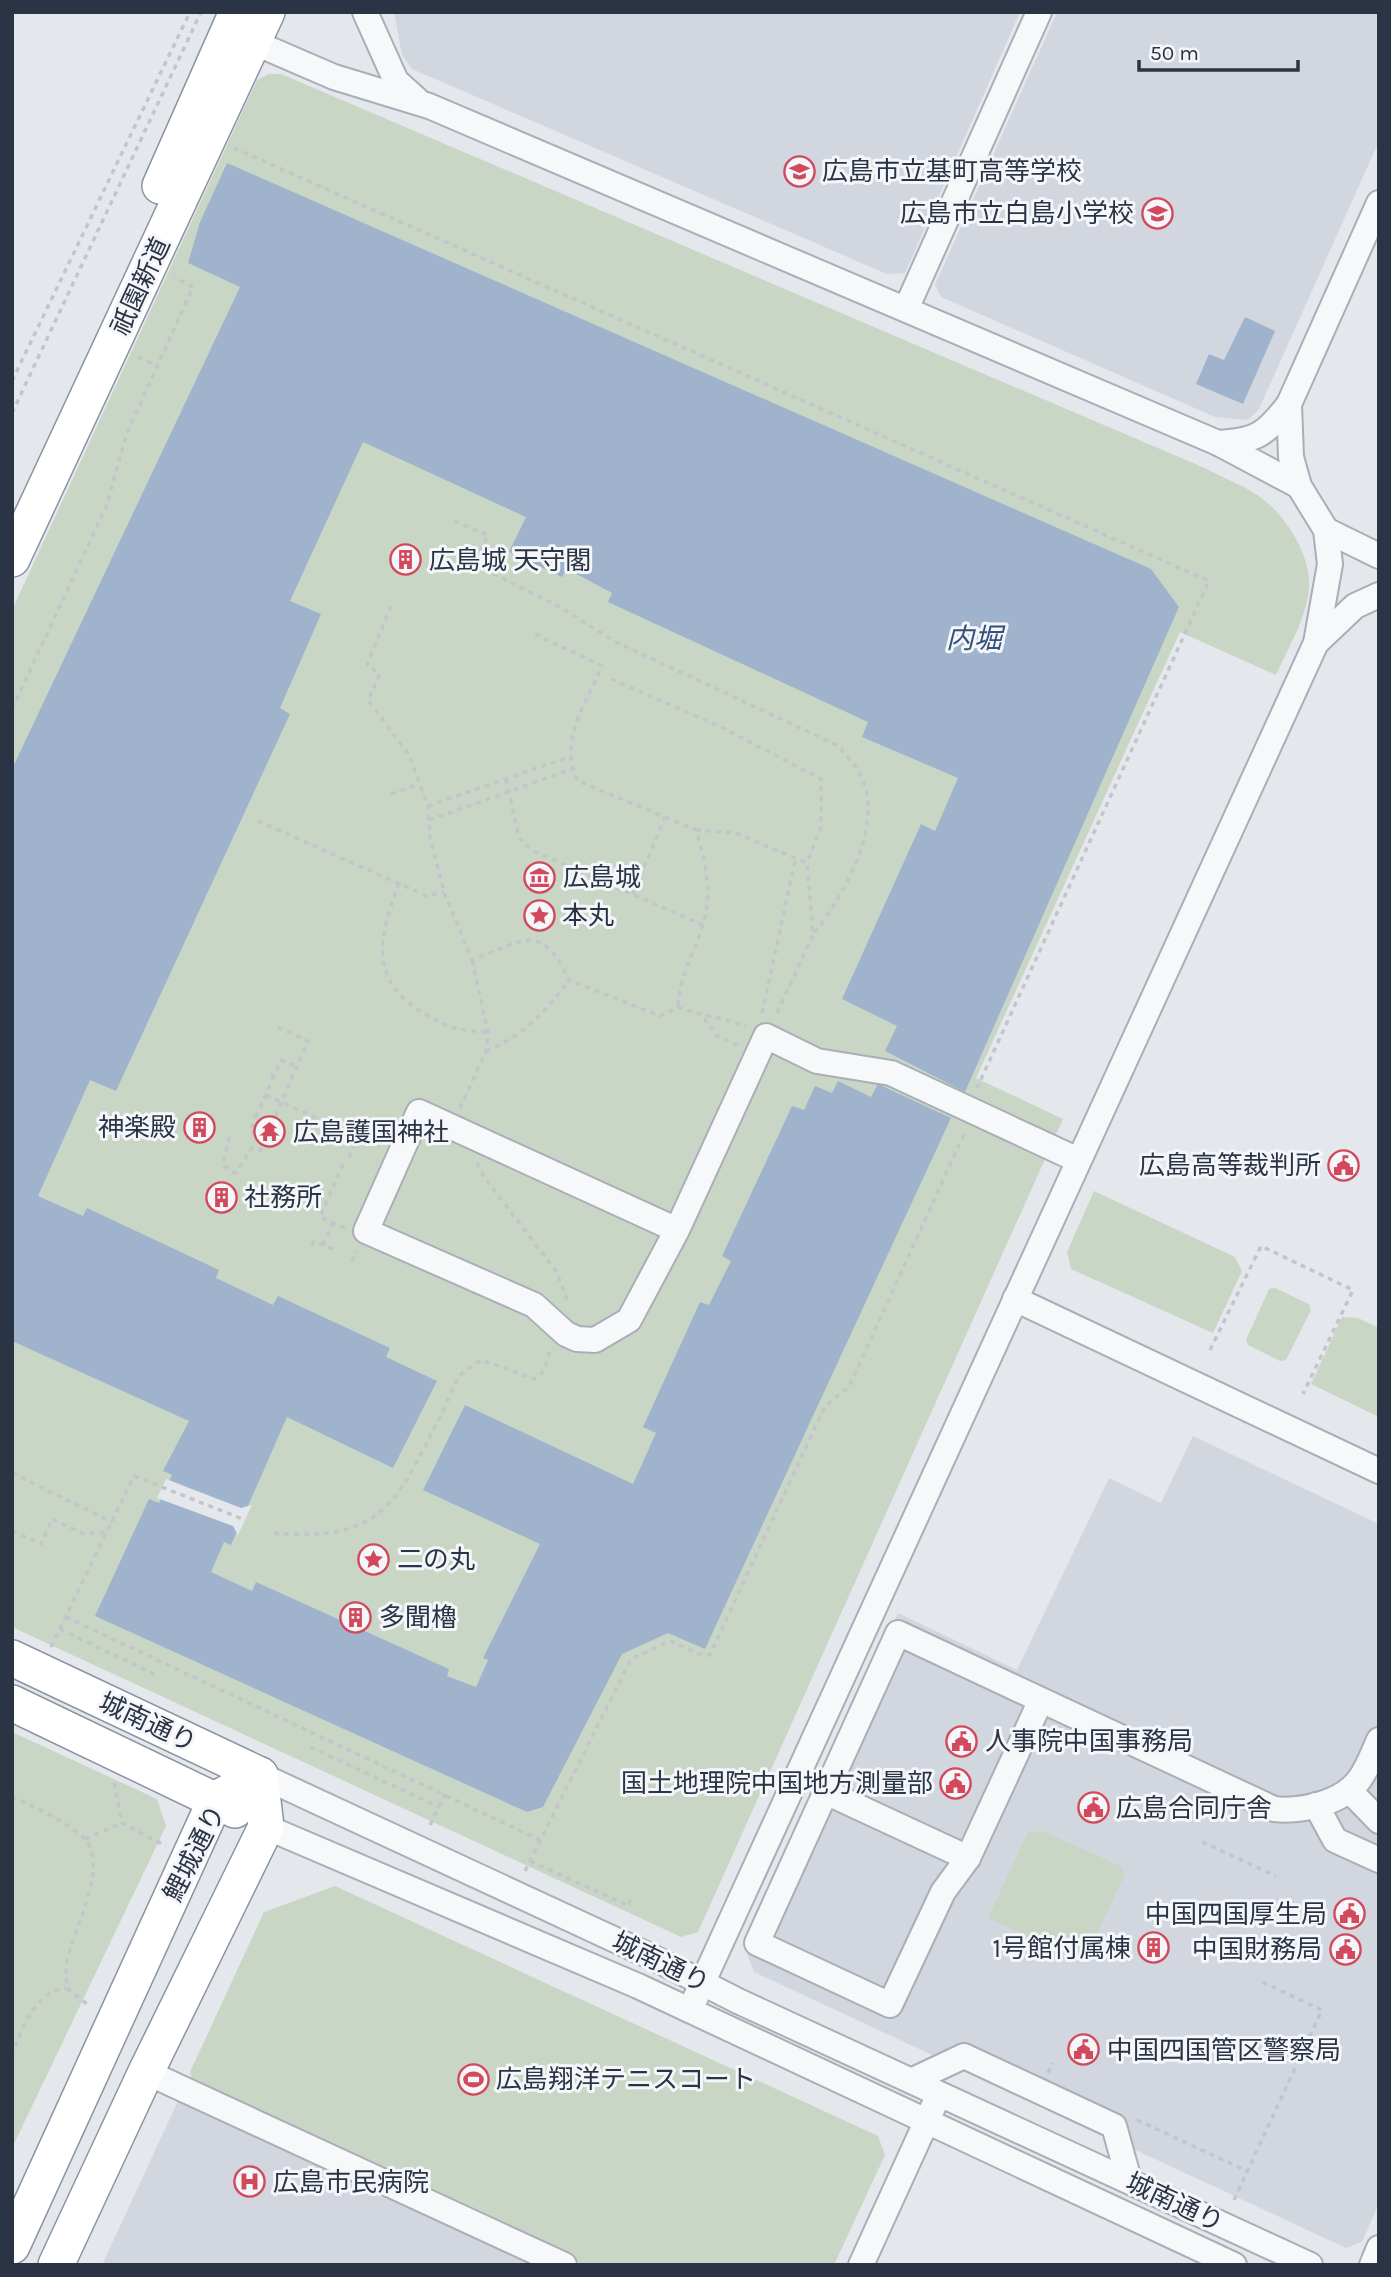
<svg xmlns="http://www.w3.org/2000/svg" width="1391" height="2277" viewBox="0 0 1391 2277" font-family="Karla,'Noto Sans JP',sans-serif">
<rect width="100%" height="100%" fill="#e4e7ec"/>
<g fill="#d2d6de">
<path d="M394,12H1020L905,273L887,274L412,69L402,55Z"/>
<path d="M1057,12H1379V141L1259,409L1248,420L1215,417L941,297L935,285Z"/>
<path d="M1193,1436L1379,1524V2203L1362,2242L1346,2248L754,1972L744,1945L898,1613L1017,1670L1109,1478L1161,1503Z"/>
<path d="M179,2099L541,2265H102Z"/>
</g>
<g fill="#c9d6c5">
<path d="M269,74H281L1207,469C1225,479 1248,487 1264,500C1288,519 1312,558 1309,589C1306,619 1288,648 1276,675L1180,632L976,1078L1063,1119L698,1932L681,1937L12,1627V610L257,80Z"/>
<path d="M1094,1191L1235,1257L1242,1271L1213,1333L1071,1269L1067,1252Z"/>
<path d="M1275,1288L1309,1304L1311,1310L1286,1360L1280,1361L1248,1345L1246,1340L1269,1289Z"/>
<path d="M1342,1317L1358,1318L1379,1328V1417L1311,1384Z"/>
<path d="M12,1732L157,1799L166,1826L12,2148Z"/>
<path d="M1043,1831L1122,1867L1125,1874L1084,1962L988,1918L1028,1832Z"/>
<path d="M335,1886L878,2136L885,2155L834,2265H585L194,2085L190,2072L264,1912Z"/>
</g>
<g fill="#9fb4cc">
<path d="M227,163L1151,569L1179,607L965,1092L885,1051L897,1026L842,999L921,824L935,831L958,778L862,737L868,722L608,602L612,593L567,569L562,577L509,552L526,517L363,442L290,601L321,614L280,708L290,714L116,1091L90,1080L38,1196L83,1216L87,1208L219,1270L216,1278L273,1305L278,1296L390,1348L386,1357L437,1381L393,1468L287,1417L231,1545L224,1542L211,1572L252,1591L256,1582L449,1669L447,1676L476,1687L488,1660L483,1658L540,1544L423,1490L465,1405L633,1484L656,1433L643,1427L700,1302L709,1305L731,1261L722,1256L792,1106L804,1110L815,1086L832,1093L838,1081L871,1097L878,1084L951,1118L705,1649L668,1633L622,1654L543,1807L527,1812L95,1616L149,1499L159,1503L172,1475L163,1471L189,1421L12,1341V769L240,287L188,263L200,222Z"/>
<path d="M1245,317L1275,331L1243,404L1196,384L1209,354L1224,360Z"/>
</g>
<path fill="#e4e7ec" d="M166,1479L241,1508L252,1505L238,1535L233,1526L157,1498Z"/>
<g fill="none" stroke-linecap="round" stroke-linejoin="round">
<defs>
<g id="minor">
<path d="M365,12L396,81L416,99"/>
<path d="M253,42L334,77L429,106L1218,443L1299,486"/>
<path d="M906,309L1039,12"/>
<path d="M1218,443C1257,441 1266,434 1289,404L1379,203"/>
<path d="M1326,530L1379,556"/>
<path d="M1316,643L1355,606L1379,595"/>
<path d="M677,1230L419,1112L366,1231L534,1305L566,1334L577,1339L595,1340L629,1320L677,1230L766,1036L817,1061L891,1073L1078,1160"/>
<path d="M1015,1299L1379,1471"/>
<path d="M1041,1700L968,1858L943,1892L890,2005L757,1943L898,1633L1274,1809C1301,1812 1342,1803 1359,1780C1368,1768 1373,1753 1379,1740"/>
<path d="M260,1775L652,1957L738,2001L1310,2265"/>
<path d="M1349,1790L1379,1821"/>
<path d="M828,1793L968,1858"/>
<path d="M1316,1805L1335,1840L1379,1860"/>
<path d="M266,1827L638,1986L1234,2265"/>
<path d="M690,2010L1316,643L1330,564L1326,530L1299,486L1291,457L1289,404"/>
<path d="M146,2072L564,2265"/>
<path d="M913,2080L964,2056L1114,2126L1129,2180"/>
<path d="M861,2265L934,2105"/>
<path d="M1372,2265L1379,2248"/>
</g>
<g id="highway">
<path d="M160,186L237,12"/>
<path d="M12,559L267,12"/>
<path d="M12,1658L260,1775"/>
<path d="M12,1703L235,1810"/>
<path d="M12,2246L216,1799L260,1775"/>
<path d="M56,2265L146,2072L266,1827L260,1775"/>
</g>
</defs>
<use href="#minor" stroke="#a9aeb7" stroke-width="28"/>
<use href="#highway" stroke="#8b94a3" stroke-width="38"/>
<g stroke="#c2c5cb" stroke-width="3.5" stroke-dasharray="5 5" stroke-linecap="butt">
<path d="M234,148L1209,581L977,1088"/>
<path d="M138,357L157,366"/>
<path d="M12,381L190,12"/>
<path d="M12,413L201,12"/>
<path d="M454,521L488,535L474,564L558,606L616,642L839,746C844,753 851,760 856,767C890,819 844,894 813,935"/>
<path d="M391,606L367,665L380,674L368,700L409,755L428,806L430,837L444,892L472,960C524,941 540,920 569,980L660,1016L678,1007C701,1017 724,1016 746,1027"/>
<path d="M535,634L602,666C586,703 558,742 578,781L665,817L633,894"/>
<path d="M611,679L721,727L821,779V827L807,863"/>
<path d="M12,709L106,507L127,433L193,287L174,277"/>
<path d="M506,779L519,837L531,850L703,925"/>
<path d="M391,794L419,784"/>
<path d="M428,806L569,757"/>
<path d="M665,817L696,830C705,861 713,892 703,925C694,954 679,976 678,1007"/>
<path d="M429,820L572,769"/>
<path d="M258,821L427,896L444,892"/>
<path d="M696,830L736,833L807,863L813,935L776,1015"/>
<path d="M399,883C380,934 367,979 422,1012C449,1028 455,1030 488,1032"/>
<path d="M762,1013L796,857"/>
<path d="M704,1018L717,1036L739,1046"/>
<path d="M486,1051C523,1036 546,1012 569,980"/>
<path d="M271,1074L274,1076L281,1060L297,1067"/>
<path d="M266,1095L379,1146"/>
<path d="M460,1108L486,1051L488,1032L472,960"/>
<path d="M253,1116L256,1117L250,1131L265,1138"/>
<path d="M256,1117L274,1076"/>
<path d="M229,1137L223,1165L235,1173L252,1148L260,1151L308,1041L275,1026"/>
<path d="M349,1157L358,1136"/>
<path d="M207,1163V1162"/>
<path d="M477,1163L484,1177L556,1271L569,1304"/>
<path d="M345,1228L320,1217L345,1160"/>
<path d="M312,1245L314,1241L333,1249L331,1253"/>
<path d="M323,1245L333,1223"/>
<path d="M352,1261L357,1251"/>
<path d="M1210,1350L1261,1246L1353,1290L1303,1394"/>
<path d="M12,1473L112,1522"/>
<path d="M12,1531L41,1544L52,1519L84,1534L107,1532"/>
<path d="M274,1533C385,1542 396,1502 441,1415C447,1403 452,1386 460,1376C465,1369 475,1364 482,1360L534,1379L544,1371L550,1349"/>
<path d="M66,1617L540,1840"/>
<path d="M60,1629L158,1676"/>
<path d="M51,1647L134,1476L245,1520"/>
<path d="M310,1747L439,1807"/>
<path d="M114,1783L122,1823L166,1846"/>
<path d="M12,1796C35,1808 63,1819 83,1837C111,1863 73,1931 67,1961C65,1969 67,1979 67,1988L88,2005"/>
<path d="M430,1825L445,1794"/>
<path d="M85,1839L122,1823"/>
<path d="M1202,1842L1276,1876"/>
<path d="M530,1861L629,1906L631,1894"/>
<path d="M525,1871L631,1659L670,1641L699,1654L710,1655L825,1406L849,1387L965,1132"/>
<path d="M12,2056C20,2030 37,1990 66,1988"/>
<path d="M1048,2073L1053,2063"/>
<path d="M1137,2120L1247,2171"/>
<path d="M1234,2200L1322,2010L1262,1982"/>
</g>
<use href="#minor" stroke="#f7f8fa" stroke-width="24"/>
<use href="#highway" stroke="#fff" stroke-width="35"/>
</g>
<defs>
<symbol id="school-ring" viewBox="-11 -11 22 22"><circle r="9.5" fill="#f4f6f9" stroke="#d1495b" stroke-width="1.5"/><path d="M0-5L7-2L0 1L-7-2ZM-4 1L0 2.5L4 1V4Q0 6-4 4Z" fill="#d1495b"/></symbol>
<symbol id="building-ring" viewBox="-11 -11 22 22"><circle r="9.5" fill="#f4f6f9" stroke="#d1495b" stroke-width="1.5"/><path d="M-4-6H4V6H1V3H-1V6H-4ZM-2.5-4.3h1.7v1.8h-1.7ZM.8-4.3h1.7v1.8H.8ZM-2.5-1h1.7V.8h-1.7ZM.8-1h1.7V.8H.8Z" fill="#d1495b"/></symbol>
<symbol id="museum-ring" viewBox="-11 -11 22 22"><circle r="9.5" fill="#f4f6f9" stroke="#d1495b" stroke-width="1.5"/><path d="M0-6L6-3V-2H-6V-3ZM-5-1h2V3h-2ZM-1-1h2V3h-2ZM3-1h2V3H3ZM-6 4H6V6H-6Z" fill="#d1495b"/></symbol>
<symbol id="sight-ring" viewBox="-11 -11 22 22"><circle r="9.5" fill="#f4f6f9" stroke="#d1495b" stroke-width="1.5"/><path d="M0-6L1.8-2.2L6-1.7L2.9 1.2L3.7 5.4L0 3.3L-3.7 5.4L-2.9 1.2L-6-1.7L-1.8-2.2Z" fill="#d1495b"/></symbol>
<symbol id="temple-ring" viewBox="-11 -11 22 22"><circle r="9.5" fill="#f4f6f9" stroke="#d1495b" stroke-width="1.5"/><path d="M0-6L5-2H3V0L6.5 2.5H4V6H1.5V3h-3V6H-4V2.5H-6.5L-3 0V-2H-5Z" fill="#d1495b"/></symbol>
<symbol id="civic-ring" viewBox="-11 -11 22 22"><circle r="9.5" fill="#f4f6f9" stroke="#d1495b" stroke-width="1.5"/><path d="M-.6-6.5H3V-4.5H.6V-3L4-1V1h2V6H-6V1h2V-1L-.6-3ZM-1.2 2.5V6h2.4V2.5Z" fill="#d1495b"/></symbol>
<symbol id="stadium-ring" viewBox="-11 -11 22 22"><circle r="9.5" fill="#f4f6f9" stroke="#d1495b" stroke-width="1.5"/><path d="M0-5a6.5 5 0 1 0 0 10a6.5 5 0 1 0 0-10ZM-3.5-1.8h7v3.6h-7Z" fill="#d1495b"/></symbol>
<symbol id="hospital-ring" viewBox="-11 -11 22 22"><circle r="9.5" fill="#f4f6f9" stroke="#d1495b" stroke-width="1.5"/><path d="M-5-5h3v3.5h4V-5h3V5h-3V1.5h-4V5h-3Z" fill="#d1495b"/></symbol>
</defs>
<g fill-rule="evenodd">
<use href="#school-ring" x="782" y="154" width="35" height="35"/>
<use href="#school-ring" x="1140" y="196" width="35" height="35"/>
<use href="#building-ring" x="388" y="542" width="35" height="35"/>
<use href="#museum-ring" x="522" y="860" width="35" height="35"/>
<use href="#sight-ring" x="522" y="898" width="35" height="35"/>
<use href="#building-ring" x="182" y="1110" width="35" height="35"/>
<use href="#temple-ring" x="252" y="1114" width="35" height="35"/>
<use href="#civic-ring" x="1326" y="1148" width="35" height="35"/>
<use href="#building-ring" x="204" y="1180" width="35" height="35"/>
<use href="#sight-ring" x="356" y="1542" width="35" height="35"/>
<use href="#building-ring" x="338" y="1600" width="35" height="35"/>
<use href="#civic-ring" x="944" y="1724" width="35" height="35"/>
<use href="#civic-ring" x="938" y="1766" width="35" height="35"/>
<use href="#civic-ring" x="1076" y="1790" width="35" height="35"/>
<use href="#civic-ring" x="1332" y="1896" width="35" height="35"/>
<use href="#building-ring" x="1136" y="1930" width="35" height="35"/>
<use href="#civic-ring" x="1328" y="1932" width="35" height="35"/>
<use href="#civic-ring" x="1066" y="2032" width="35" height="35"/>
<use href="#stadium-ring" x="456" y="2062" width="35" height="35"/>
<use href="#hospital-ring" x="232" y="2164" width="35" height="35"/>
</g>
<g text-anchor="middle" stroke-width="6" stroke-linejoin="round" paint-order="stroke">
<g font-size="26" fill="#2b3445" stroke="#f4f6f9" text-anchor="start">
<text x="822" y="180">広島市立基町高等学校</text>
<text x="1134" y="222" text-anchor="end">広島市立白島小学校</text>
<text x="429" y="569">広島城 天守閣</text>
<text x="563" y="886">広島城</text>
<text x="562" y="924">本丸</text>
<text x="176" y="1136" text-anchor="end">神楽殿</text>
<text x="293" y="1141">広島護国神社</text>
<text x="1321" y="1174" text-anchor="end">広島高等裁判所</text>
<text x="244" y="1206">社務所</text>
<text x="397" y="1568">二の丸</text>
<text x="379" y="1626">多聞櫓</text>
<text x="985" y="1750">人事院中国事務局</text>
<text x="933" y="1792" text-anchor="end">国土地理院中国地方測量部</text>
<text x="1116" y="1817">広島合同庁舎</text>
<text x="1327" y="1923" text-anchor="end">中国四国厚生局</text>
<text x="1131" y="1957" text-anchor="end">1号館付属棟</text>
<text x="1322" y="1958" text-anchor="end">中国財務局</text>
<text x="1107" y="2059">中国四国管区警察局</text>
<text x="496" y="2088">広島翔洋テニスコート</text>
<text x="273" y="2191">広島市民病院</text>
</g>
<g font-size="26" fill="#2b3445" stroke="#f4f6f9">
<text transform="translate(140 286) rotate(-65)" y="9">祇園新道</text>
<text transform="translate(148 1722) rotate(25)" y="9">城南通り</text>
<text transform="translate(194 1853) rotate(-63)" y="9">鯉城通り</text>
<text transform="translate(661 1962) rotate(26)" y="9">城南通り</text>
<text transform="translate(1175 2202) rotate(25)" y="9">城南通り</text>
</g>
<g font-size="28" font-style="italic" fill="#34527a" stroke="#f4f6f9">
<text x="974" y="648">内堀</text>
</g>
</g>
<rect width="1391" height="2277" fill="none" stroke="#2b3445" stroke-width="28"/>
<path d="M1139 60v10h159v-10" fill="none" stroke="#2b3445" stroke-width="3.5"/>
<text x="1150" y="60" font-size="21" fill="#2b3445" stroke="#f4f6f9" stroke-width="5" paint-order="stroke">50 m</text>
</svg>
